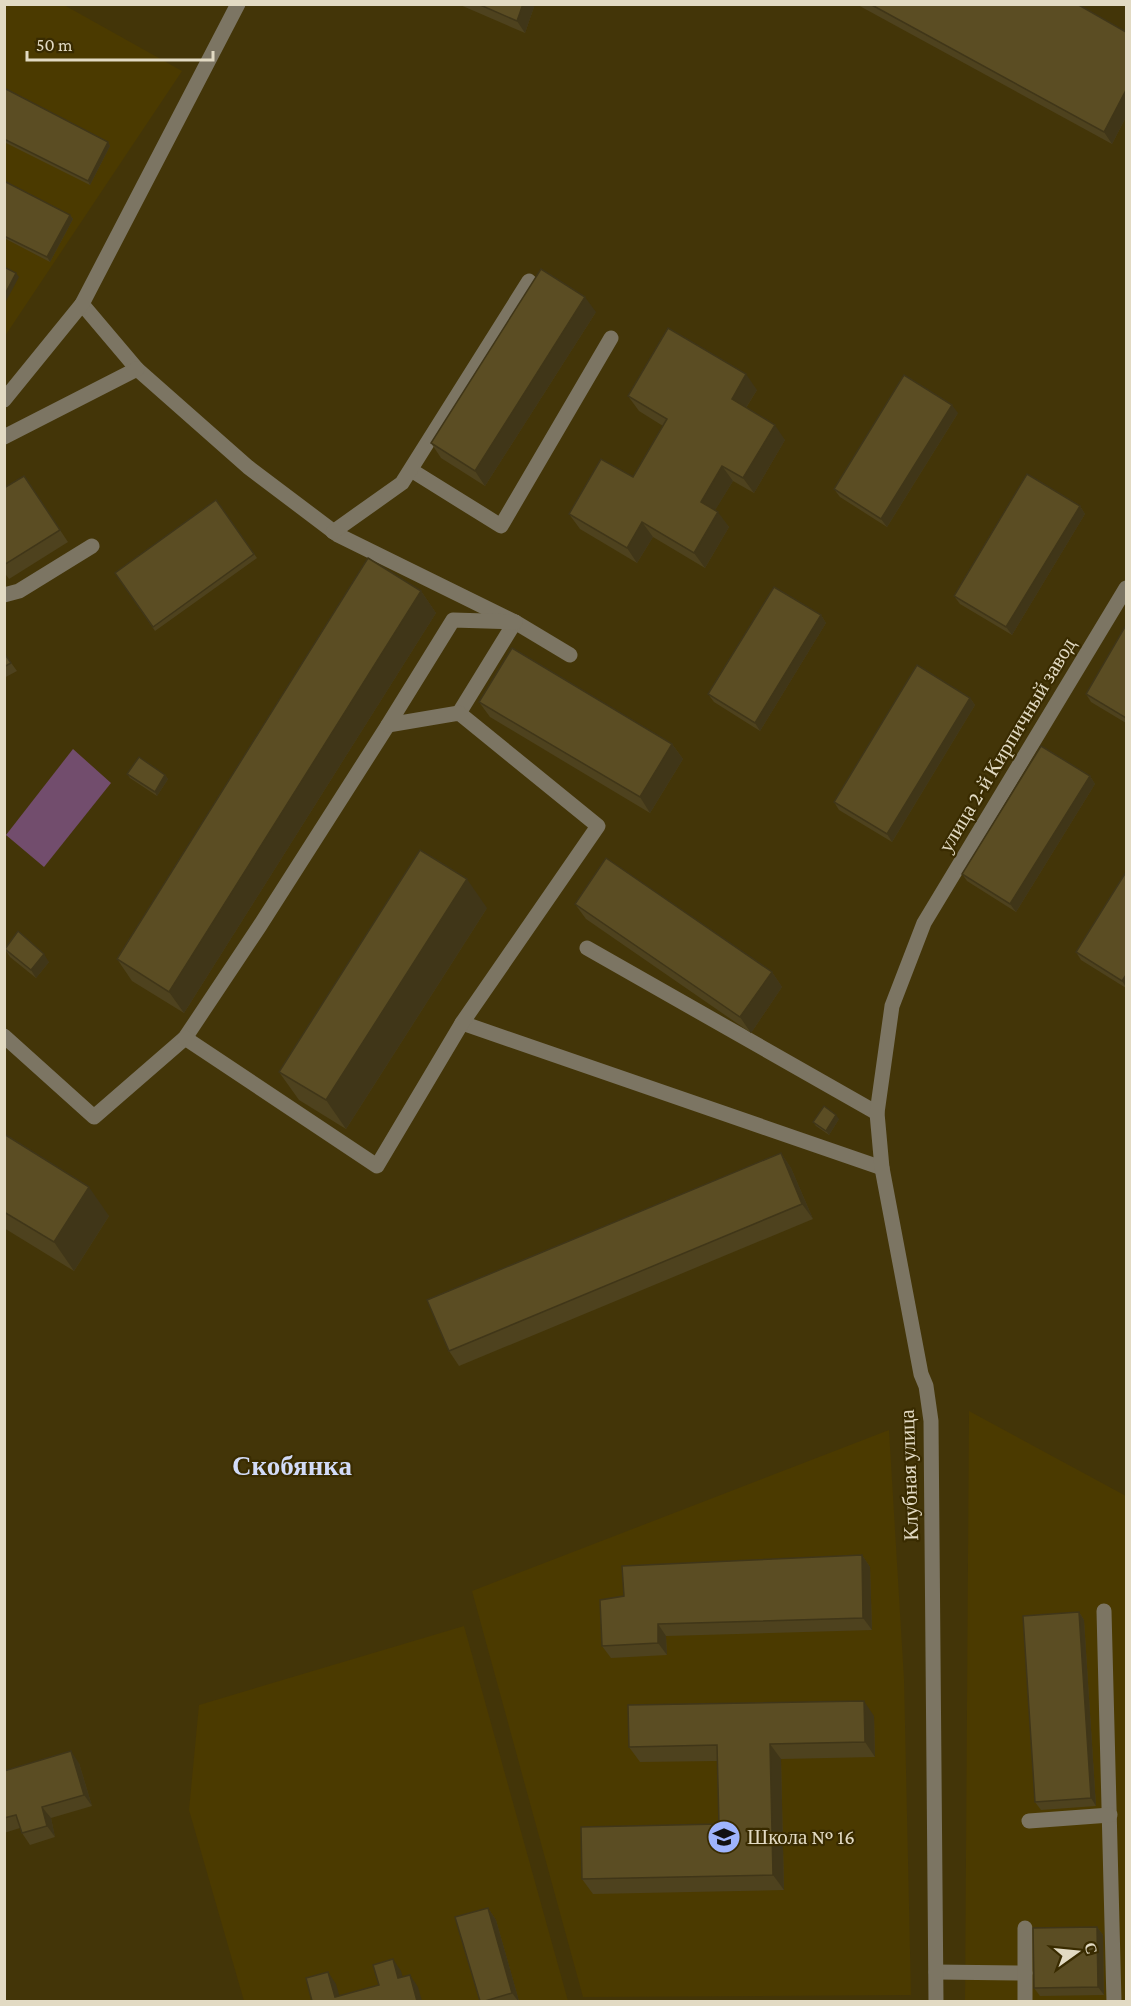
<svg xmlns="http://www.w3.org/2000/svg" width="1131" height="2006" viewBox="0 0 1131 2006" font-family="'Crimson Pro',serif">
<rect width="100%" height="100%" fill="#433508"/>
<g fill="#4b3a00">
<path d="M5,5H64L182,71L5,336Z"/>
<path d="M969,1411L1126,1496V2001L965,2002Z"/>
<path d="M889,1430L904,1679L911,1995L583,1997L472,1591Z"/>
<path d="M464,1626L568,2001H244L189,1810L199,1705Z"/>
</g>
<path fill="#724d6d" d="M73,749L111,783L44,867L6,835Z"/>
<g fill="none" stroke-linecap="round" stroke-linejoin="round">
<g stroke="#7c7563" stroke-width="15">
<path d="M82,304L137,369L248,467L338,535L515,622L570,655"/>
<path d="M4,400L82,304L238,4"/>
<path d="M4,437L137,369"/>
<path d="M411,470L501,526L611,338"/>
<path d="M333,532L402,483L529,281"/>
<path d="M4,595L19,591L92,546"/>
<path d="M459,713L515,622"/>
<path d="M587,948L877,1113"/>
<path d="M462,1023L882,1168"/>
<path d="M4,1036L94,1117L185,1038L259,927L388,725"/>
<path d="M185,1038L377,1166L462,1023L598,826L459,713L388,725L453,620L515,622"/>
<path d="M1104,1611L1114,2002"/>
<path d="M1029,1821L1110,1815"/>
<path d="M936,1972L1025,1973"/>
<path d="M936,2002L931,1421L926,1386L921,1374L882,1168L877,1113L892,1006L924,923L1126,588"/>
<path d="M1025,2002V1928"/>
</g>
</g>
<g fill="#4e421e">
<path d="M458,4H535L525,33Z"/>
<path d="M856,4H1077L1126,32V117L1112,144Z"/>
<path d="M4,88L108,142L110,146L90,185L4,142Z"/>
<path d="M4,181L70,215L73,219L50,262L4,238Z"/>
<path d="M596,312L485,486L441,458L431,443Z"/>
<path d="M757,390L746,408L785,440L754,493L733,481L715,510L729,527L705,568L653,537L637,563L580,529L569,514L633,477L663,426L639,411L628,396Z"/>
<path d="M958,413L887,527L840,497L834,489Z"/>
<path d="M24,476L68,542L9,579L4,572V488Z"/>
<path d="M216,500L257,558L155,631L115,573Z"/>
<path d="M1080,506L1085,514L1012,635L960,604L954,596Z"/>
<path d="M421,591L436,613L184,1013L132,981L117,959Z"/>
<path d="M821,615L826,623L760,731L714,702L708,694Z"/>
<path d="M1126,625V723L1091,702L1086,694Z"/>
<path d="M4,653L17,671L4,678Z"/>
<path d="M970,698L975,705L892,842L839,810L834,802Z"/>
<path d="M479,702L672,744L683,759L650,813L490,717Z"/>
<path d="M127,774L165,775L168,779L157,796L130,778Z"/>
<path d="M1090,776L1095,784L1016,912L967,881L962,874Z"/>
<path d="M1126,872V988L1081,960L1076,952Z"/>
<path d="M575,904L772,972L782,987L751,1033L586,919Z"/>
<path d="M487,908L346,1129L299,1100L279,1072Z"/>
<path d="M5,949L49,962L36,978L10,957Z"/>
<path d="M839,1119L829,1135L816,1126L813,1122Z"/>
<path d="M4,1134L109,1216L74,1271L4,1228Z"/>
<path d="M781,1153L791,1168L813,1219L459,1366L449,1351Z"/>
<path d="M862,1555L870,1567L872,1630L666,1636L667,1655L611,1658L602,1646L624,1596Z"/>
<path d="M1079,1612L1084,1620L1096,1806L1041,1810L1035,1802Z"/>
<path d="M874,1716L875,1757L781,1759L784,1890L593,1894L582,1879L719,1824L717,1761L640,1762L629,1747Z"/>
<path d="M79,1763L92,1806L51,1818L55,1837L30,1845L22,1833L20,1828L4,1833V1771Z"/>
<path d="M488,1908L496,1920L519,2001H480Z"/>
<path d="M1097,1927L1103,1935L1104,1995L1040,1996L1034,1988Z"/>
</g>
<g fill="#403618">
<path d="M523,4H535L525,33L517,21Z"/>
<path d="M1126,90V117L1112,144L1104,132Z"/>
<path d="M108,142L110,146L90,185L88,181Z"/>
<path d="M70,215L73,219L50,262L47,257Z"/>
<path d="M16,273L19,277L4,305V296Z"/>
<path d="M585,297L596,312L485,486L475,471Z"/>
<path d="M746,374L757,390L742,414L732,399Z"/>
<path d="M952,405L958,413L887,527L881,519Z"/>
<path d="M775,425L785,440L754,493L743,478Z"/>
<path d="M722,466L733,481L711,517L701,502Z"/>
<path d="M1080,506L1085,514L1012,635L1006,627Z"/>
<path d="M718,512L729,527L705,568L694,553Z"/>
<path d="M642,522L653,537L637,563L627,548Z"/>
<path d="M421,591L436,613L184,1013L169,992Z"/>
<path d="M821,615L826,623L760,731L755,723Z"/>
<path d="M970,698L975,705L892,842L887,834Z"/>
<path d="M672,744L683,759L650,813L640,797Z"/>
<path d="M165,775L168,779L157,796L155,792Z"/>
<path d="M1090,776L1095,784L1016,912L1010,904Z"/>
<path d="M467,879L487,908L346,1129L326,1100Z"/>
<path d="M44,954L49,962L36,978L31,970Z"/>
<path d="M772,972L782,987L751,1033L740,1017Z"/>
<path d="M1126,975V987L1122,981Z"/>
<path d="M836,1115L839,1119L829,1135L826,1131Z"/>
<path d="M781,1153L791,1168L813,1219L802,1204Z"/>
<path d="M89,1187L109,1216L74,1271L54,1242Z"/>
<path d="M862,1555L870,1567L872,1630L863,1618Z"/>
<path d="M1079,1612L1084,1620L1096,1806L1091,1798Z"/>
<path d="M658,1624L666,1636L667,1655L658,1643Z"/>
<path d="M864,1701L874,1716L875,1757L865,1742Z"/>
<path d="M770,1744L781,1759L784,1890L773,1875Z"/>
<path d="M71,1751L79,1763L92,1806L84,1795Z"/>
<path d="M42,1807L51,1818L55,1837L47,1826Z"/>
<path d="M488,1908L496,1920L519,2001H518L512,1993Z"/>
<path d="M1097,1927L1103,1935L1104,1995L1098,1987Z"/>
<path d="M393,1959L401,1971L407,1990L398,1978Z"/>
<path d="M328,1972L336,1984L341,2001L335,1997Z"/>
<path d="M410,1975L418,1987L422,2001H417Z"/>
</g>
<g fill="#5b4d23" stroke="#403618" stroke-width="1.5">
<path d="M478,4H523L517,21Z"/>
<path d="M870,4H1077L1126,32V90L1104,132Z"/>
<path d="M4,88L108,142L88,181L4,139Z"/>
<path d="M4,181L70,215L47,257L4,236Z"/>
<path d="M4,267L16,273L4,296Z"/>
<path d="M541,269L585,297L475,471L431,443Z"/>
<path d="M668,328L746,374L732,399L775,425L743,478L722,466L701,502L718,512L694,553L642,522L627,548L569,514L601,459L633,477L667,419L628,396Z"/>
<path d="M904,375L952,405L881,519L834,489Z"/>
<path d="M1027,474L1080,506L1006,627L954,596Z"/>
<path d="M24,476L60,530L4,565V488Z"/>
<path d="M216,500L254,554L153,627L115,573Z"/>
<path d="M368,558L421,591L169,992L117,959Z"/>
<path d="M774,587L821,615L755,723L708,694Z"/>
<path d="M1126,625V718L1086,694Z"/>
<path d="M512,648L672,744L640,797L479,702Z"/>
<path d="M4,653L11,663L4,667Z"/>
<path d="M917,665L970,698L887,834L834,802Z"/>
<path d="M1041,746L1090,776L1010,904L962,874Z"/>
<path d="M139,757L165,775L155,792L127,774Z"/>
<path d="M420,850L467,879L326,1100L279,1072Z"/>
<path d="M606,858L772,972L740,1017L575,904Z"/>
<path d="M1126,872V975L1122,981L1076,952Z"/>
<path d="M18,931L44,954L31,970L5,949Z"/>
<path d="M824,1106L836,1115L826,1131L813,1122Z"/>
<path d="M4,1134L89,1187L54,1242L4,1212Z"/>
<path d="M781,1153L802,1204L449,1351L427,1300Z"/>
<path d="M862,1555L863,1618L658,1624V1643L602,1646L600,1600L624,1596L622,1566Z"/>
<path d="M1079,1612L1091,1798L1035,1802L1023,1616Z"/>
<path d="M864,1701L865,1742L770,1744L773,1875L582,1879L581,1827L719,1824L717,1745L629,1747L628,1705Z"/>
<path d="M71,1751L84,1795L42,1807L47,1826L22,1833L16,1815L4,1818V1771Z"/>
<path d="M488,1908L512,1993L485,2001H480L455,1917Z"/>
<path d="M1097,1927L1098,1987L1034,1988L1033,1928Z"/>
<path d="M393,1959L398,1978L410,1975L417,2001H312L306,1978L328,1972L335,1997L379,1985L373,1965Z"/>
</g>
<defs>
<symbol id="school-disc" viewBox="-11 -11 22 22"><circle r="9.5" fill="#9eb4fd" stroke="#392b00"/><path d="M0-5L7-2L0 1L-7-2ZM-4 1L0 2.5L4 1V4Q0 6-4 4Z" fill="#111"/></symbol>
</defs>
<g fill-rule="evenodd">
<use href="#school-disc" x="705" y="1818" width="38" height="38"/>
</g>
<g text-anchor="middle" stroke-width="4.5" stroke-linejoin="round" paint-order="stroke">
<g font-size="21" fill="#e2dac3" stroke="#392b00">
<text transform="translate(1007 745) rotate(-59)" y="7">улица 2-й Кирпичный завод</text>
<text transform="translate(909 1475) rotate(-92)" y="7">Клубная улица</text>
</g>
<g font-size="21" fill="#e2dac3" stroke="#392b00" text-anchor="start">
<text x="747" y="1844">Школа № 16</text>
</g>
<g font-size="27" font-weight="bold" fill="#d2dbf7" stroke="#392b00">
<text x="292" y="1475">Скобянка</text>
</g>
</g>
<rect width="1131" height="2006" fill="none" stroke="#e2dac3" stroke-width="12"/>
<g transform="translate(1077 1952) rotate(75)" stroke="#392b00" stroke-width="4.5" paint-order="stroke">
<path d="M0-4.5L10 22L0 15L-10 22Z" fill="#e2dac3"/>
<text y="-9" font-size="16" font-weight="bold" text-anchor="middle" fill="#e2dac3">С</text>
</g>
<path d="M27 51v9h186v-9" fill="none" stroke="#e2dac3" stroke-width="3"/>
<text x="36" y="51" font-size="18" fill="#e2dac3" stroke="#392b00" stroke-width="4.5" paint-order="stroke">50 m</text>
</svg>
